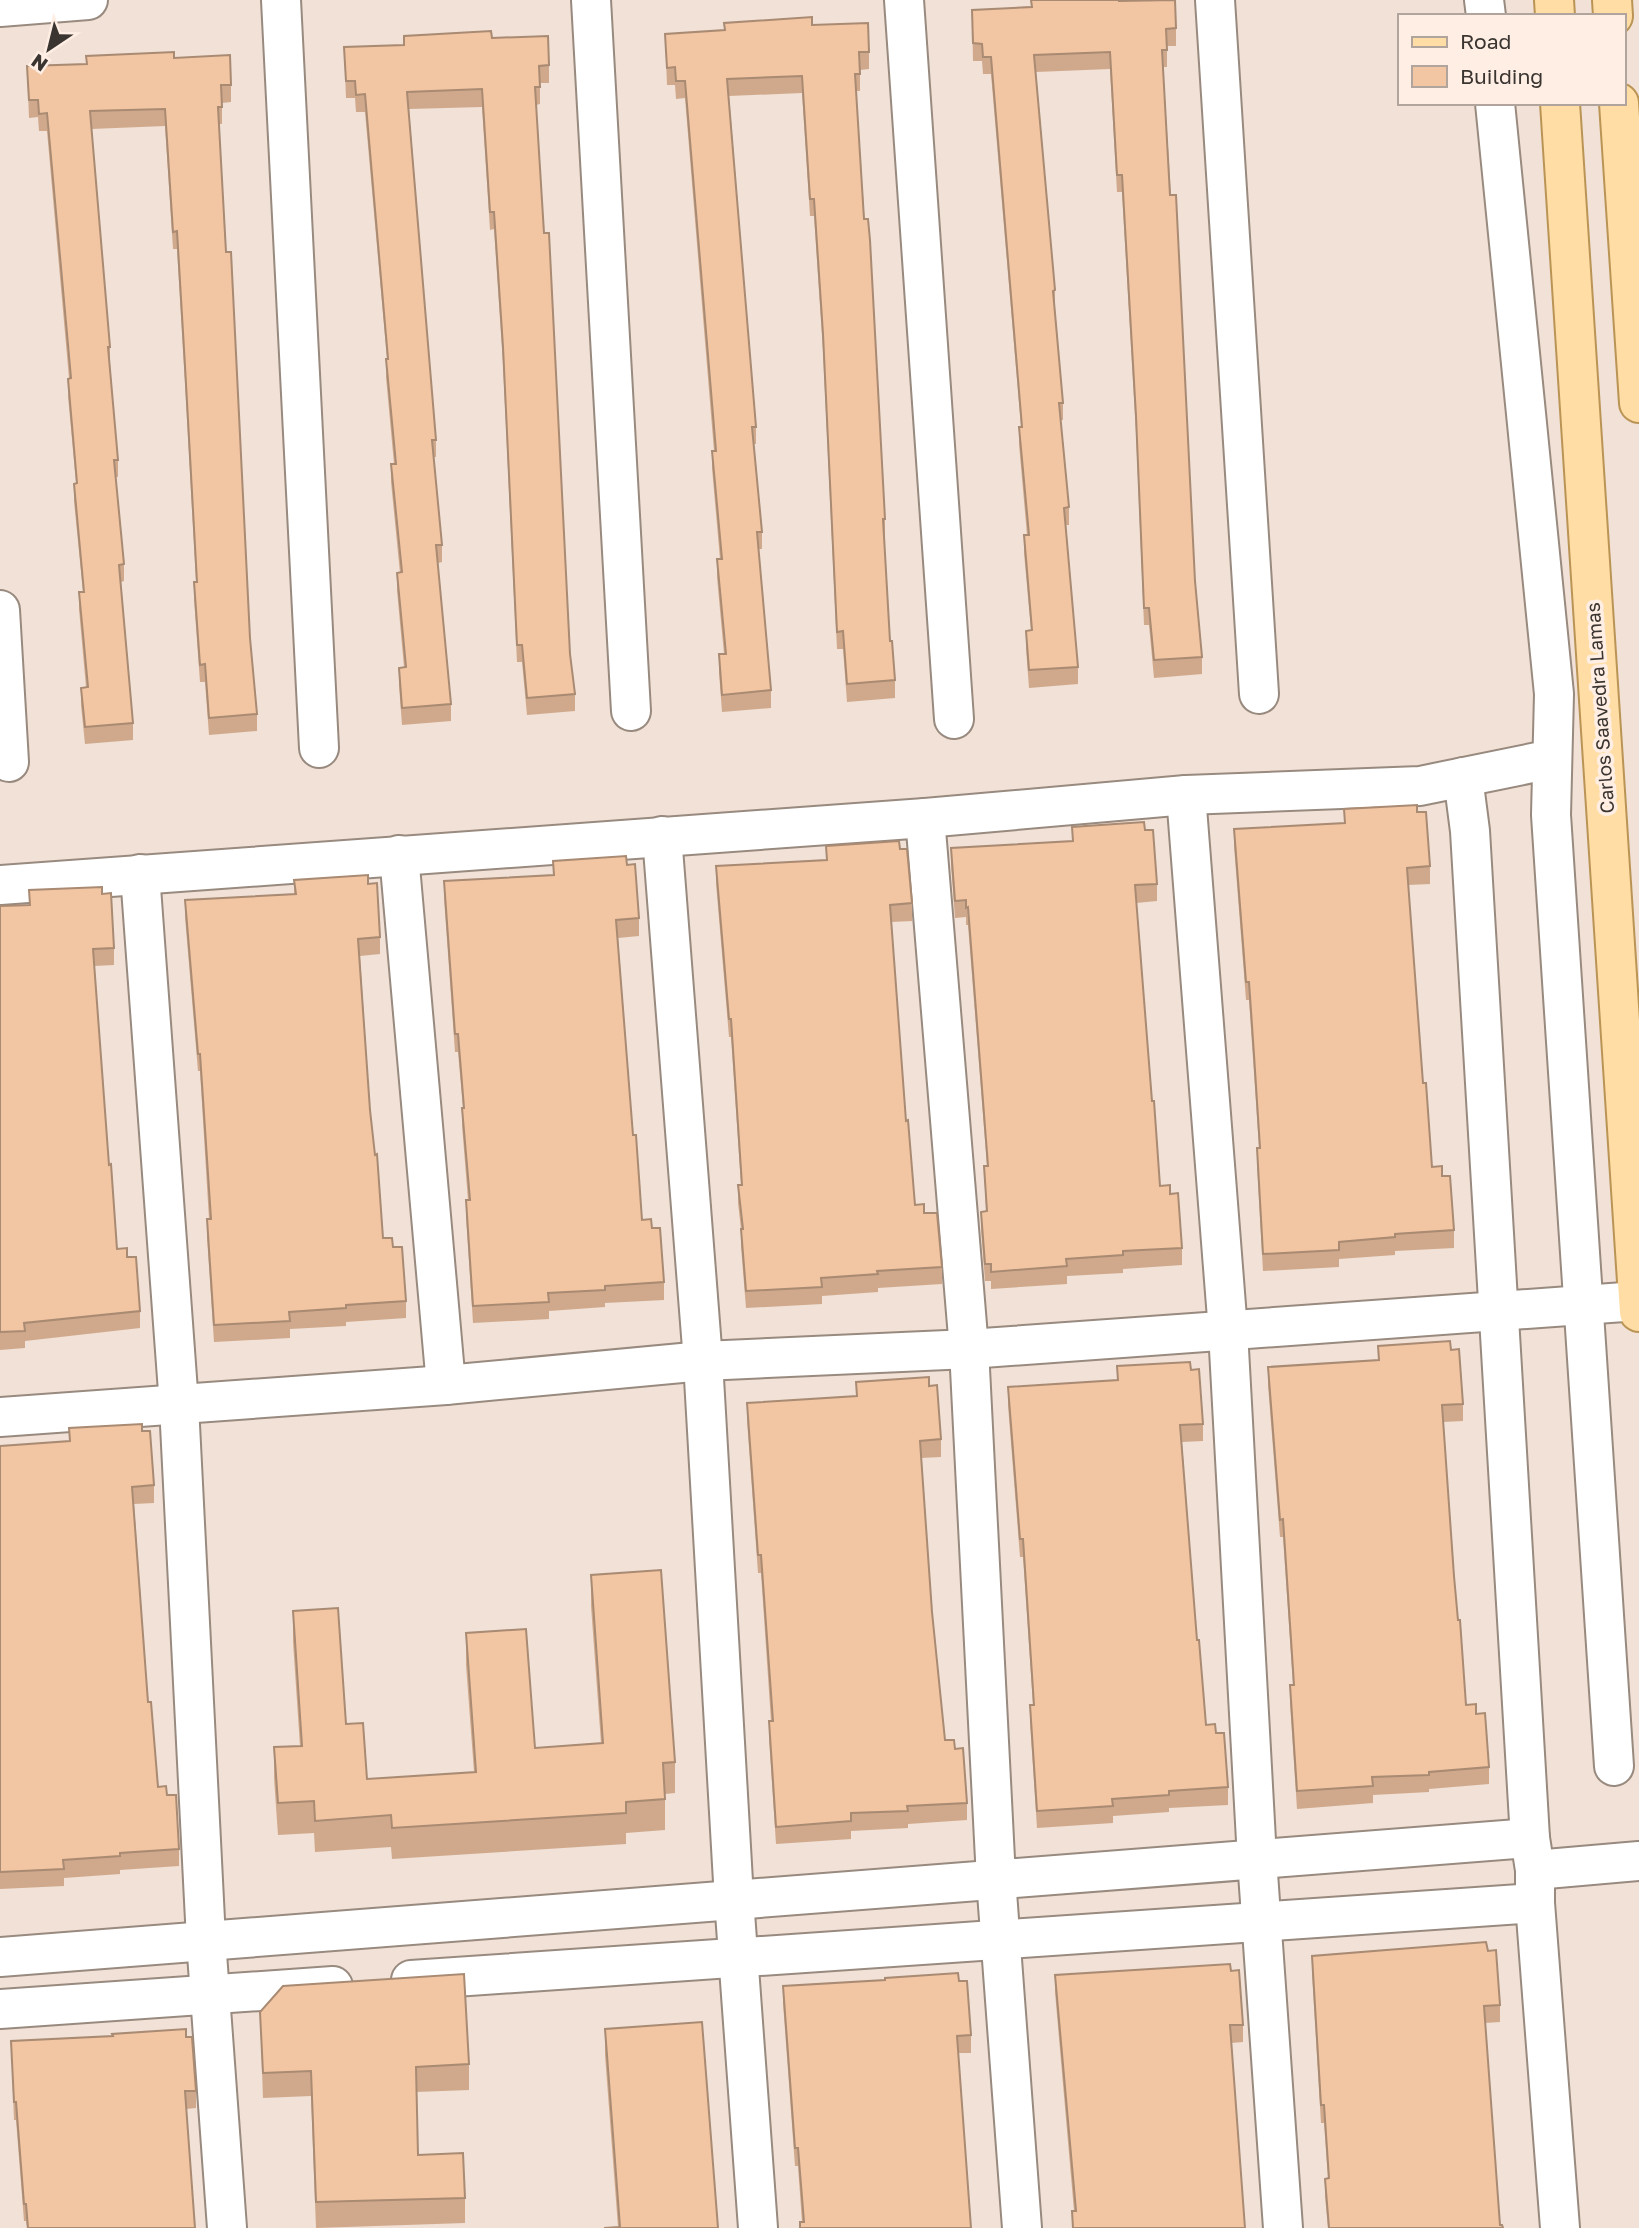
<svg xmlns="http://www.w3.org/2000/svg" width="1639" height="2228" viewBox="0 0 1639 2228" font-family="'Golos Text',sans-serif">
<rect width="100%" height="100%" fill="#f1e1d6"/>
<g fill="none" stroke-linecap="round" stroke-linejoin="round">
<defs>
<g id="minor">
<path d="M281,0L319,748"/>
<path d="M591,0L631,711"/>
<path d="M904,0L954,719"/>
<path d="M1215,0L1259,694"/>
<path d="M1484,0L1486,16"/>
<path d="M0,7L88,0"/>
<path d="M1495,103L1554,694L1551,815L1614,1766"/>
<path d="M0,610L9,762"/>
<path d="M1463,777L1470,831L1530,1838L1535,1870V1903L1560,2228"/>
<path d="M1186,795L1228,1331L1257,1859L1283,2228"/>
<path d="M925,818L969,1349L996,1879L1022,2228"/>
<path d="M662,836L703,1361L734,1899L758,2228"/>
<path d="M399,855L446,1385"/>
<path d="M140,874L179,1405L206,1940L227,2228"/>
<path d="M0,885L925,818L1186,795L1420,786L1552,759"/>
<path d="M0,1417L446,1385L703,1361L969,1349L1638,1301"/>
<path d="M1535,1870L1639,1861"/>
<path d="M0,1957L1530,1838"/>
<path d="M411,1980L1535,1903"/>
<path d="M0,2009L333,1986"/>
</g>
<g id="major">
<path d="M1554,0L1555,16"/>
<path d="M1612,0L1613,16"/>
<path d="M1560,103L1639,1312"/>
<path d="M1619,103L1639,403"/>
</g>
</defs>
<use href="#minor" stroke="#988a7f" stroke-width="42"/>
<use href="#major" stroke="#ba9455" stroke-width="42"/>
<use href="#minor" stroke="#fff" stroke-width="38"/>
<use href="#major" stroke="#ffdda5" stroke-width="38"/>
</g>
<g fill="#d0a98c">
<path d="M1119,1L1176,28V46H1167V67H1163L1195,581L1202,657V674L1154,678L1149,625H1144L1136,433L1122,192H1117L1110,69L1036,72L1055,290V308L1063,403V420H1061L1069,507V525H1066L1078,667V684L1029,688L1026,648V631L1031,630L1024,553V535H1027L1019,444V427H1021L991,74H983L982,61H973L972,10Z"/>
<path d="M724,23L812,25L869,52V69L860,70V91H856L885,519V536H884L890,641L895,680V698L847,702L843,649H837L823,351L814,216H810L802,93L729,96L756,427V444H754L762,532V549H758L771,690V708L722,712L719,672V654H724L717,577V559H720L712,468V451H714L685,98L676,99L675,85H667L665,34L724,30Z"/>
<path d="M404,36L492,38L549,65V83H540V104L536,105L570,654L575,694V711L527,715L522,662H517L503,364L494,229L490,230L482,107L409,109L436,440V457H434L442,545V562L438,563L451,704V721L402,725L399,685V668L404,667L397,590V573H400L391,482V464H394L386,377L387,359L365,112H356L355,98H346L344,47L404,45Z"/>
<path d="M86,56L174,58L231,85V102L222,103V124H219L226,252L250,638L257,714V731L209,735L205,682H200L194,599V582H196L185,384L177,249H173L165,126L91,129L110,347V364L118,460V477H116L124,564V581L121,582L133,723V740L85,744L81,705V688L86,687L79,609V592H83L74,501V484L76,483L68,396L69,378L47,131H39L38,117L29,118L27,66L86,64Z"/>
<path d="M1344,809L1417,812L1430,866V884L1408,885L1423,1083L1432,1167L1442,1176L1454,1230V1248L1395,1251V1255L1339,1259V1267L1263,1271L1257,1165V1148H1259L1254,1073L1249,1000H1246L1234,846V829L1344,823Z"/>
<path d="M1072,827L1145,830L1157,884V901L1136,903L1152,1101L1160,1186L1170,1194L1182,1248V1265L1123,1269V1273L1067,1276V1284L991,1289V1281H985L981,1229V1212L986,1211L984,1166H987L968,925H966V917L955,918L951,865V848L1072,841Z"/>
<path d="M826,846L900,849L912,903V921L891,922L906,1121L915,1205L924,1213L942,1267V1284L878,1288V1292L822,1296V1304L746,1308L741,1246V1229L738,1203V1185H741L731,1037H729L716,883V866L826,860Z"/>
<path d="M553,861L627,865L639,918V936L618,938L633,1135L642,1220L652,1228L664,1282V1300L605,1303V1307L549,1311V1319L473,1323L466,1217V1200H468L462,1125L463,1108L458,1052H455L444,898V881L553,875Z"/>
<path d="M294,880L368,884L380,937V954L360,956L370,1110L383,1238L393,1247L406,1301V1318L346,1322V1326L290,1329V1338L214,1342L207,1237V1219H209L200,1071H198L185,917V900L294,894Z"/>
<path d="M29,890L102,894L114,948V965L94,966L109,1165L117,1249L127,1257L140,1311V1328L25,1341V1348L0,1350V906L29,905Z"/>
<path d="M1378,1346L1451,1350L1463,1404V1421L1443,1422L1454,1576L1466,1705L1476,1714L1489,1767V1784L1429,1789V1792L1373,1795V1803L1297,1809L1290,1703V1685H1293L1283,1537H1280L1268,1385V1367L1378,1360Z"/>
<path d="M1117,1366L1191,1370L1203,1424V1441L1182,1442L1197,1640L1206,1725L1216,1733L1228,1787V1805L1169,1808V1812L1113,1816V1823L1037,1828L1030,1722V1705H1033L1023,1557H1020L1008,1405V1387L1117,1380Z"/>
<path d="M856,1382L929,1386L941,1439V1457L921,1458L932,1612L945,1740L955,1749L967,1803V1820L908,1824V1828L851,1831V1839L776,1844L769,1738V1721H771L761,1573H758L747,1420V1403L856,1396Z"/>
<path d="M69,1428L142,1431L154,1485V1503L134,1504L148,1702L158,1787L167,1795L179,1849V1866L120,1870V1874L64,1878V1886L0,1889V1446L69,1441Z"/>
<path d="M591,1575L675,1762V1793L665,1794V1830L626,1833V1844L392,1859L391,1847L315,1852L314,1833L278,1835L274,1778V1747L300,1746L293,1642V1611L346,1724L367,1779L474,1772L466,1665V1633L535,1748L601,1743L591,1606Z"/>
<path d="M1488,1951L1500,2005V2022L1485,2023L1500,2225L1328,2228L1325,2196V2179H1328L1324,2123H1321L1312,1973V1956Z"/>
<path d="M1231,1971L1243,2025V2042L1231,2043L1245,2228H1072V2211H1074L1055,1992V1975Z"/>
<path d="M783,1986L971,2035V2053H958L971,2228L802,2222L798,2166H795L783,2003Z"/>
<path d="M260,2012L469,2064V2090L416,2092L418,2155L465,2198V2223L316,2228L311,2096L263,2098Z"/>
<path d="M605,2029L718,2228L618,2227L605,2055Z"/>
<path d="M186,2037L196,2091V2108L186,2109L195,2228H27L26,2221H24L16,2120H14L11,2041Z"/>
</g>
<g fill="#f2c5a3" stroke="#a98a72" stroke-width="2">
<path d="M1031,0H1119V1L1175,0L1176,28L1166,29L1167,50H1162L1170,195H1176L1195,581L1202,657L1154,660L1149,608H1144L1136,416L1122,175H1117L1110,52L1034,55L1055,290L1053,291L1063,403H1059L1069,507L1064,508L1078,667L1029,670L1026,631L1032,630L1024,535H1029L1019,427H1022L991,57H983L982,44L973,43L972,10L1032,7Z"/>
<path d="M812,17V25L868,23L869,52H859L860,74H855L864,219H868L870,240L885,519H883L890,641H892L895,680L847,684L843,631L837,632L823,334L814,199H810L802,76L727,79L756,427H752L762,532H757L771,690L722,695L719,654H726L717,559H722L712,451H716L685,81H676L675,67L667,68L665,34L725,30L724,23Z"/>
<path d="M491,31L492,38L548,36L549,65L539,66L540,87H535L544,233H549L570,654L575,694L527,698L522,645H517L503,347L494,212H490L482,89L407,92L436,440H432L442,545H436L451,704L402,708L399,668L406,667L397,573L402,572L391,464H396L386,359H388L365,94L356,95L355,81H346L344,47L404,45V36Z"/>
<path d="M174,52V58L230,55L231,85H221L222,107H218L226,252H231L250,638L257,714L209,718L205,664L200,665L194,582H197L185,366L177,231L173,232L165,109L90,111L110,347H108L118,460H114L124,564L119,565L133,723L85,727L81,688L88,687L79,592H84L74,484L77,483L68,379L71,378L47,113L39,114L38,100H29L27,66L87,64L86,56Z"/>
<path d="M1417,805V812H1426L1430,866L1407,868L1423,1083H1426L1432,1167L1442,1166V1176H1450L1454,1230L1395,1234V1237L1339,1242V1250L1263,1254L1257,1148H1260L1254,1055L1249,982H1246L1234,829L1345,823L1344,809Z"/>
<path d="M1144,822L1145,830H1153L1157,884L1135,885L1152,1101H1154L1160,1186L1170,1185V1194L1178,1193L1182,1248L1123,1251V1255L1066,1259L1067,1266L991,1272V1264H985L981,1212L987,1211L984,1166H988L968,907L966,908V900L955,901L951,848L1073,841L1072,827Z"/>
<path d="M899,841L900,849H907L912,903L890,905L906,1121L908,1120L915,1205L924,1204V1213H937L942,1267L877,1271L878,1274L821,1278L822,1287L746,1291L741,1229H743L738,1185H742L731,1019H729L716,866L827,860L826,846Z"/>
<path d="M626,856L627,865L635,864L639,918L616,920L633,1135H636L642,1220L651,1219L652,1228H660L664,1282L605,1286V1290L548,1293L549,1302L473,1306L466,1200H470L462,1108H464L458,1034H455L444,881L554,875L553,861Z"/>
<path d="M368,875V884L377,883L380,937L358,939L370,1110L375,1155L377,1154L383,1238H392L393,1247H402L406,1301L346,1305V1308L289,1312L290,1321L214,1325L207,1219H211L200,1054H198L185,900L296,894L294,880Z"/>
<path d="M102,887V894L111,893L114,948L93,949L109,1165L111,1164L117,1249L127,1248V1257H136L140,1311L24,1323L25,1331L0,1332V906L30,905L29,890Z"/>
<path d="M1450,1341L1451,1350L1459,1349L1463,1404L1442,1405L1454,1576L1458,1620H1460L1466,1705L1476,1704V1714L1485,1713L1489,1767L1429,1772V1775L1372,1777L1373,1786L1297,1791L1290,1685H1294L1283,1519L1280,1520L1268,1367L1379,1360L1378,1346Z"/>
<path d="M1190,1362L1191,1370L1199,1369L1203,1424L1180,1425L1197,1640H1199L1206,1725L1215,1724L1216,1733H1224L1228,1787L1169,1791V1795L1112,1799L1113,1806L1037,1811L1030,1705H1034L1023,1539H1020L1008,1387L1118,1380L1117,1366Z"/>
<path d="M929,1377V1386L937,1385L941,1439L920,1441L932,1612L945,1740H954L955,1749L963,1748L967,1803L907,1806L908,1811L851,1813V1821L776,1827L769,1721H773L761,1555H758L747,1403L857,1396L856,1382Z"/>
<path d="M142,1424V1431H150L154,1485L132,1487L148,1702H151L158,1787L166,1786L167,1795H176L179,1849L120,1853V1856L63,1860L64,1869L0,1872V1446L70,1441L69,1428Z"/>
<path d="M661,1570L675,1762L663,1763L665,1799L626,1802V1813L392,1828L391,1815L315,1821L314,1801L278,1803L274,1747L302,1746L293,1611L338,1608L346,1724L363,1723L367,1779L476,1772L466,1633L526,1629L535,1748L603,1743L591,1575Z"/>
<path d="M1486,1942L1488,1951L1496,1950L1500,2005L1484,2006L1500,2225H1502L1503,2228H1329L1325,2179L1329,2178L1324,2105H1321L1312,1956Z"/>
<path d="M1230,1964L1231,1971L1239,1970L1243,2025H1230L1245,2228H1073L1072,2211H1076L1055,1975Z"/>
<path d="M958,1973L959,1981H967L971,2035L957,2036L971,2228H800V2222H804L798,2148H795L783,1986L885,1980V1978Z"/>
<path d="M464,1974L469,2064L416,2067L418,2155L463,2153L465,2198L316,2202L311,2071L263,2073L260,2012L283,1986Z"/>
<path d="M702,2022L718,2228H604L620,2227L605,2029Z"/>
<path d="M186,2029V2037H192L196,2091H185L195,2228H28L26,2204H24L16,2102H14L11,2041L113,2036L112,2034Z"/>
</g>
<g text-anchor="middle" stroke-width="7" stroke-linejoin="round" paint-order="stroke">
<g font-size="19" fill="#3b3531" stroke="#feeee3">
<text transform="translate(1600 708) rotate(-94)" y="7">Carlos Saavedra Lamas</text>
</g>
</g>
<rect x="1398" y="14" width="228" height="91" fill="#feeee3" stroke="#b0a49c" stroke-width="2"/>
<rect x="1412" y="37" width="35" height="10" fill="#ffdda5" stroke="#b0a49c" stroke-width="2"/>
<text x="1460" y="49" font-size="21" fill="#3b3531">Road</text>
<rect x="1412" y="66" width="35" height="21" fill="#f2c5a3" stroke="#b0a49c" stroke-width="2"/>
<text x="1460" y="84" font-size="21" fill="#3b3531">Building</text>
<g transform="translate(49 49) rotate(215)" stroke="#feeee3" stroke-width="5" paint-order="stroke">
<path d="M0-5L12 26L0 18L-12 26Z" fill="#3b3531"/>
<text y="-10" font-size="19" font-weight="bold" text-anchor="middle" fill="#3b3531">N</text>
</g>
</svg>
